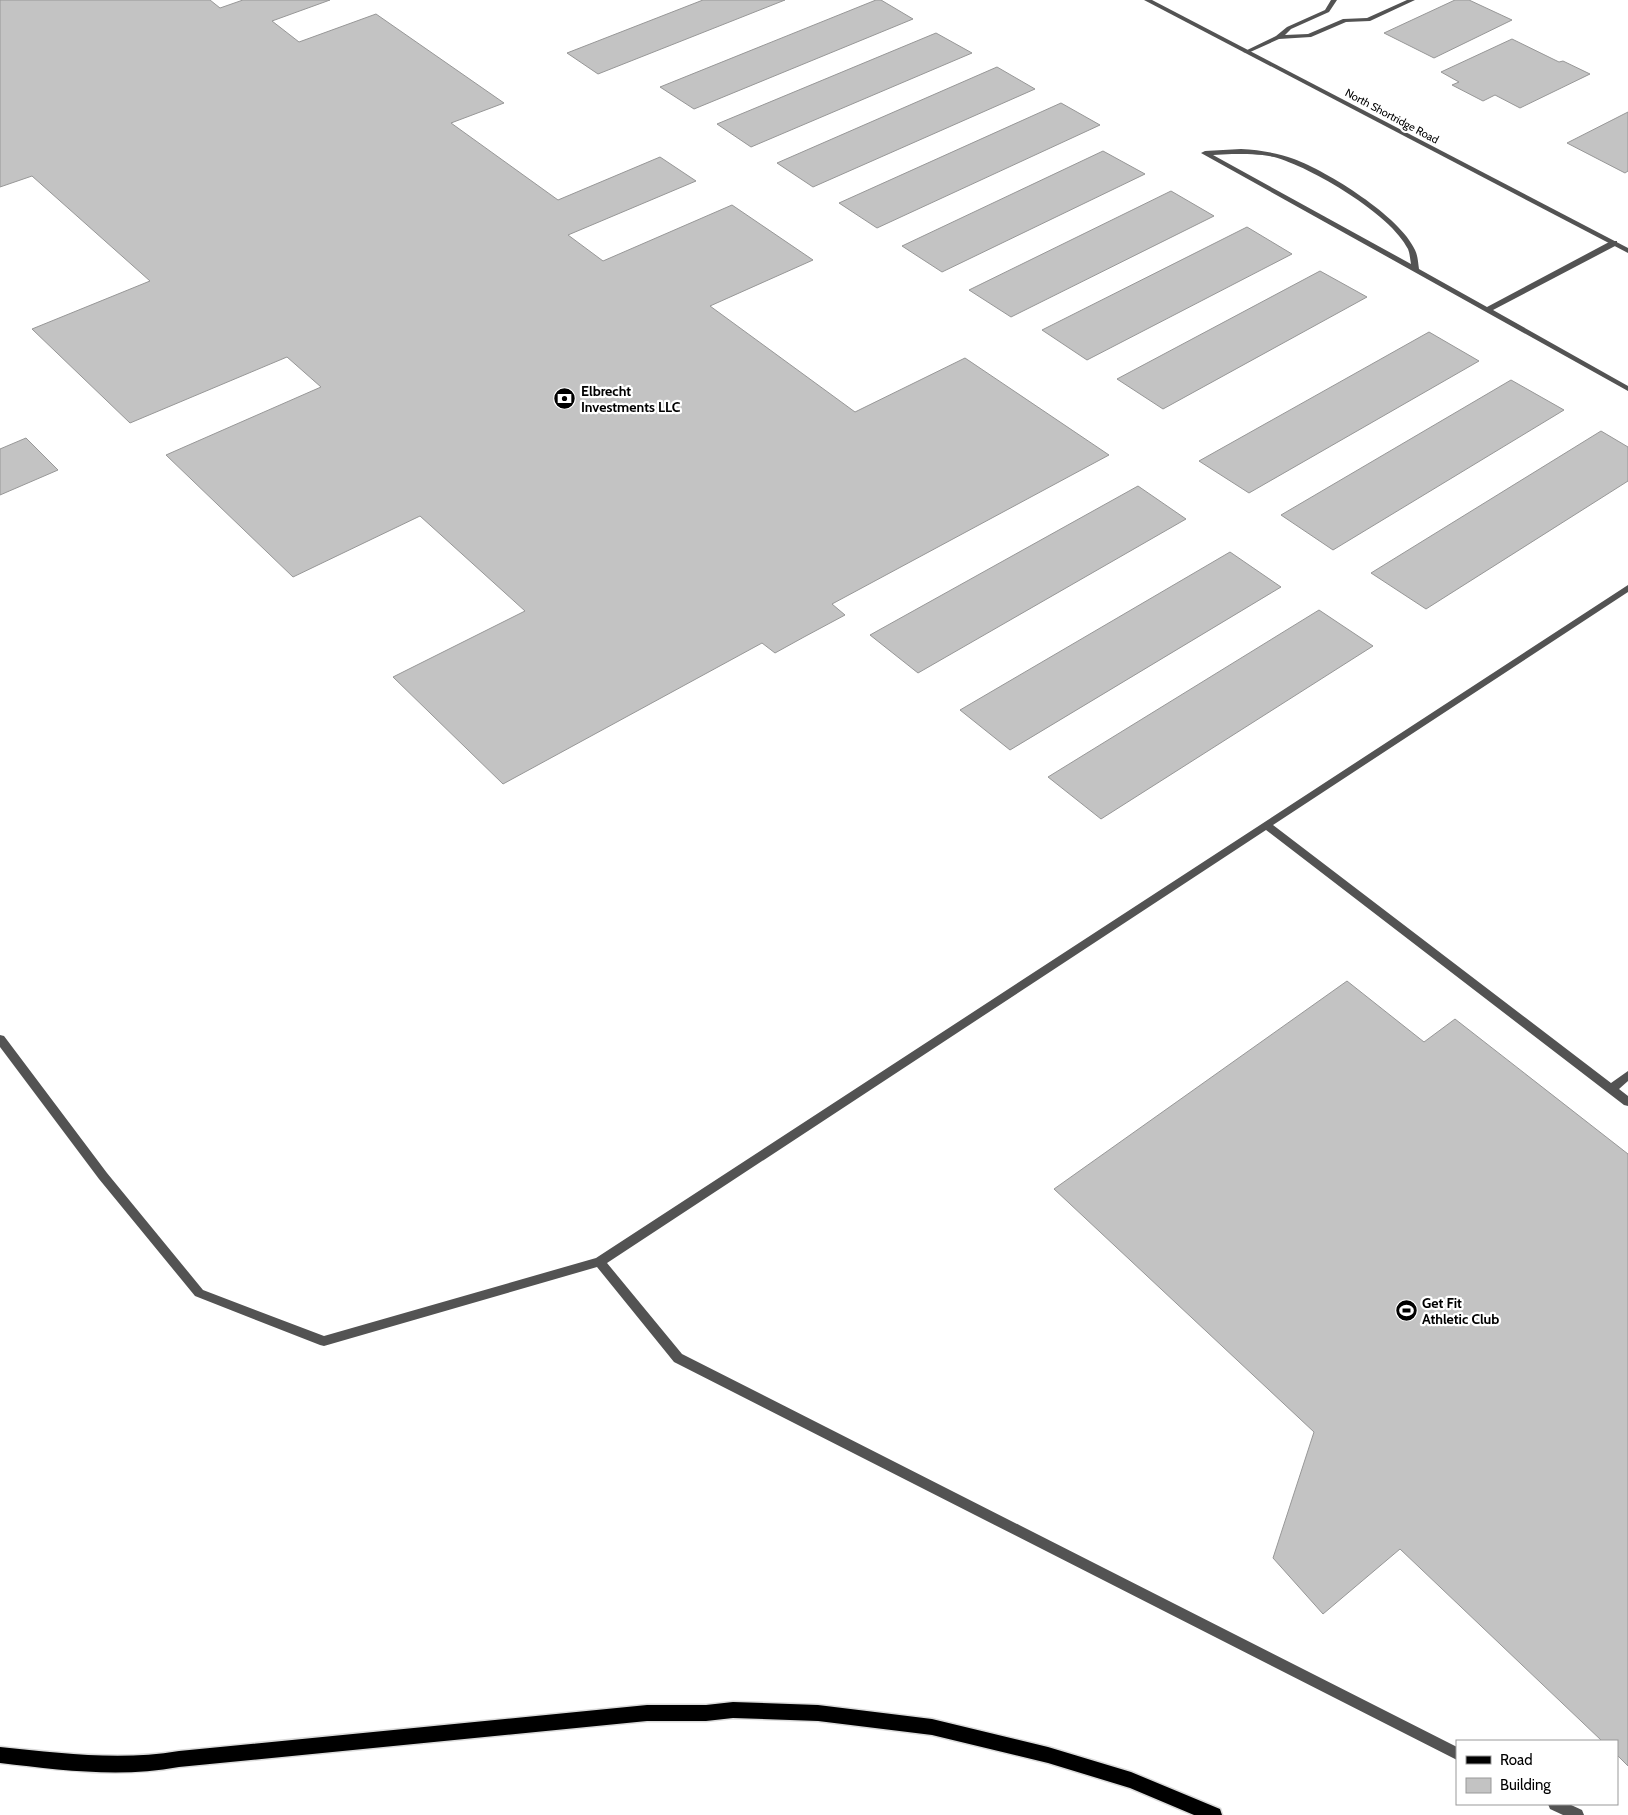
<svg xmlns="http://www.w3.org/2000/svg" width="1628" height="1815" viewBox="0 0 1628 1815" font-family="Cabin,sans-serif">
<rect width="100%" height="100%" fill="#fff"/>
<g fill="#c3c3c3" stroke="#979797">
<path d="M0,0H210L220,8L243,0H330L272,21L299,42L376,14L504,103L451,123L558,200L660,157L696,181L568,235L603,261L732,205L813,260L710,306L855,412L965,358L1109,455L832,604L845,615L804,637L775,653L762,643L503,784L393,677L525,611L420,516L293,577L166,455L321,387L287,357L130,423L32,329L150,281L32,176L0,187Z"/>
<path d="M703,0H785L598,74L567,53Z"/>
<path d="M876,0H881L913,19L694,109L660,87Z"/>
<path d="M1455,0H1469L1512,20L1434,58L1384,33Z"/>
<path d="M936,33L972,53L751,147L717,124Z"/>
<path d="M1512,39L1559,62L1563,61L1590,74L1520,108L1495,95L1483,101L1452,85L1459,82L1441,72Z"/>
<path d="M997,67L1035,89L813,187L777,163Z"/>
<path d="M1061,103L1100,125L877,228L839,203Z"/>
<path d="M1628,112V171L1625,173L1567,143Z"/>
<path d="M1103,151L1145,174L942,272L902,246Z"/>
<path d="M1171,191L1214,216L1011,317L969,290Z"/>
<path d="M1247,227L1292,254L1087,360L1042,330Z"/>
<path d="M1320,271L1367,297L1163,409L1117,379Z"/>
<path d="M1429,332L1479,361L1249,493L1199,461Z"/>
<path d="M1511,380L1564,410L1333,550L1281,515Z"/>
<path d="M1601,431L1628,447V481L1426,609L1371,573Z"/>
<path d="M26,438L58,470L0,495V449Z"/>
<path d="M1138,486L1186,519L918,673L870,635Z"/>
<path d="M1230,552L1281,587L1010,750L960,710Z"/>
<path d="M1319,610L1373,646L1101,819L1048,777Z"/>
<path d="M1347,981L1424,1042L1455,1019L1628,1154V1766L1617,1755V1741H1602L1400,1549L1323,1614L1273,1558L1314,1432L1054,1189Z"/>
</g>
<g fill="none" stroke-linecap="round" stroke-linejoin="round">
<defs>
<path id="primary" d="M733,1702L818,1705L932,1719L1048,1747L1131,1772L1220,1809L1222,1815H1194L1130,1788L1048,1763L932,1735L818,1721L733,1718L706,1721H647L179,1767C120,1778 59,1770 0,1763V1747C59,1753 120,1761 179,1751L647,1705H706Z"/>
</defs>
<use href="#primary" stroke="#dbdbdb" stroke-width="3"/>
<g fill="#535353" fill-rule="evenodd">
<path d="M1331,0H1337L1329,12L1291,29L1285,35L1308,34L1343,19L1367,18L1407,0H1415L1370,21L1346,22L1311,37L1279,39L1248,53L1243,52L1276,36L1287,27L1325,10Z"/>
<path d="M1241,149C1260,150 1277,153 1294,159C1327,171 1401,217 1415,250C1418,256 1418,263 1419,269L1487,307L1611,241H1617V245L1493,310L1628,386V391L1201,153L1205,151ZM1232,154C1246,154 1261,154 1274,157C1311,167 1391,214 1408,249C1410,254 1410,259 1411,264L1213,155Z"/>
<path d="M1628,585V592L1273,825L1611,1083L1628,1071V1081L1619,1089L1628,1096V1106L1624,1105L1266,830L607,1263L682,1354L1457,1747V1760L674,1362L597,1267L324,1346L320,1345L195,1296L99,1179L0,1047V1035L4,1036L107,1173L203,1290L324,1336L596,1258Z"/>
<path d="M1548,1804H1569L1582,1810L1584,1815H1563L1550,1809Z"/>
</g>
<path fill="#535353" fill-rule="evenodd" d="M1144,0H1152L1628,248V253Z"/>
<use href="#primary" fill="#000" fill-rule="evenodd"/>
</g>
<defs>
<symbol id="bank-disc" viewBox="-11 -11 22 22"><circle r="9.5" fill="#000" stroke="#fff"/><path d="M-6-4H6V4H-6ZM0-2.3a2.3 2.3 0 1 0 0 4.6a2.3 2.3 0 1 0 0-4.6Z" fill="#fff"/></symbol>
<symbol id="stadium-disc" viewBox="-11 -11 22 22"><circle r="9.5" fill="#000" stroke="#fff"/><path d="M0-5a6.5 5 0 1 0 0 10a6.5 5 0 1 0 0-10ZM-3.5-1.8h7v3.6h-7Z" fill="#fff"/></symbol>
</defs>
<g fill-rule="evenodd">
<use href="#bank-disc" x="552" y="386" width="25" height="25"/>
<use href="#stadium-disc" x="1394" y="1298" width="25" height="25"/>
</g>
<g text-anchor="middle" stroke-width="4.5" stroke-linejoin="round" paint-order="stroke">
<g font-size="11" fill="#000" stroke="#fff">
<text transform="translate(1392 116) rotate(28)" y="4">North Shortridge Road</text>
</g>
<g font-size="14" font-weight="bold" fill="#000" stroke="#fff" text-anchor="start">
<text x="581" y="396">Elbrecht<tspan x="581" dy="16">Investments LLC</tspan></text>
<text x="1422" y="1308">Get Fit<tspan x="1422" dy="16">Athletic Club</tspan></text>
</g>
</g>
<rect x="1456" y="1740" width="162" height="65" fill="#ffffff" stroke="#999999"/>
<rect x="1466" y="1756" width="25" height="8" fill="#000000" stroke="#999999"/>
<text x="1500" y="1765" font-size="15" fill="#000000">Road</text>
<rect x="1466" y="1778" width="25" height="15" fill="#c3c3c3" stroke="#999999"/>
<text x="1500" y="1790" font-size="15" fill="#000000">Building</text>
</svg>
